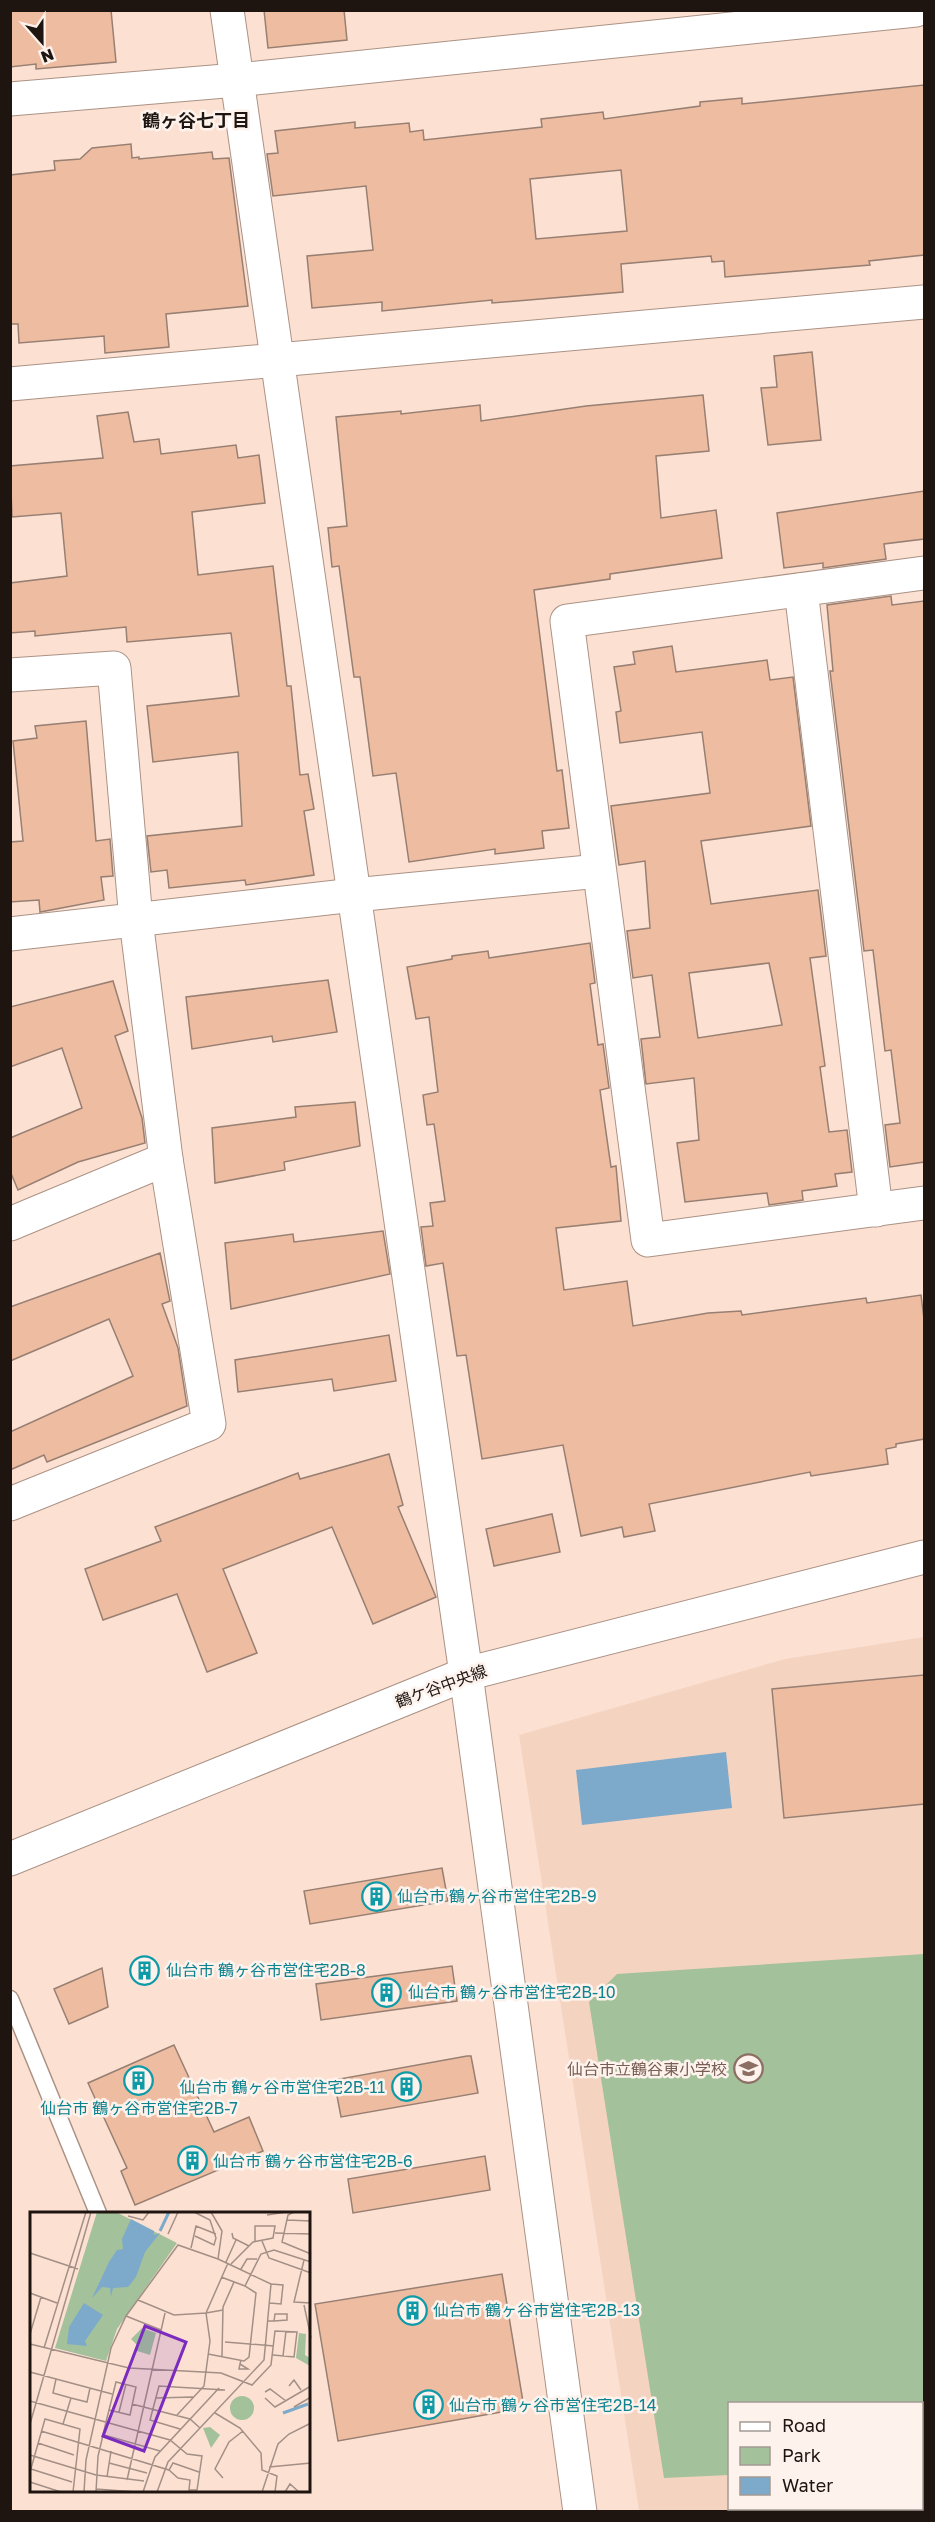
<svg xmlns="http://www.w3.org/2000/svg" width="935" height="2522" viewBox="0 0 935 2522" font-family="'Golos Text','Noto Sans JP',sans-serif">
<rect width="100%" height="100%" fill="#fce1d3"/>
<path fill="#f5d3c1" fill-rule="evenodd" d="M924,1637V2511H639L519,1735L785,1659ZM730,2404H922V2508H730Z"/>
<path fill="#a3c19b" d="M924,1954V2463H922V2404H730L729,2475L664,2478L589,2002L617,1974Z"/>
<path fill="#7daacb" d="M726,1752L732,1808L582,1825L576,1770Z"/>
<g fill="#eebca1" stroke="#977f72" stroke-width="1.5" fill-rule="evenodd">
<path d="M10,10H111L116,62L36,69V64L10,67Z"/>
<path d="M264,10H344L347,40L268,48Z"/>
<path d="M924,85V255L869,261L870,265L725,277L724,261L712,262L711,256L621,264L623,292L492,303V300L382,311V302L312,308L307,256L373,250L366,186L273,196L267,154L278,153L275,131L355,122V128L409,123L410,132L423,130L424,140L542,127L541,119L603,112L604,119L700,106V102L742,98V104ZM621,170L627,231L536,239L530,179Z"/>
<path d="M131,144L132,158L139,157V159L212,152L213,159L229,158L248,306L166,314L169,347L105,353L104,336L19,343L18,324H10V175L55,170L54,161L80,159L92,148Z"/>
<path d="M812,352L821,440L768,445L761,388L777,387L774,356Z"/>
<path d="M703,395L709,451L656,456L661,518L716,510L722,558L610,574V579L534,590L557,771L562,770L569,828L542,831L544,848L495,854V849L409,862L396,773L373,776L360,677H354L339,566L332,567L328,528L347,526L336,417L401,411V414L480,405L481,421L586,406Z"/>
<path d="M128,412L134,442L159,439L161,454L236,445L238,458L259,455L265,503L192,512L198,575L273,566L287,686H291L300,775L308,774L314,809L304,811L314,875L246,885L245,880L169,888L167,870L151,872L147,836L242,826L238,752L153,762L147,706L239,696L231,633L127,642L126,627L35,636V631L10,633V583L67,576L61,513L12,517L10,466L103,458L97,416Z"/>
<path d="M924,491V539L884,544L886,559L823,568V563L784,568L777,513Z"/>
<path d="M891,596L892,605L924,601V1162L890,1167L885,1125L900,1123L891,1050L885,1051L873,950L864,951L830,671H833L827,605Z"/>
<path d="M672,646L676,672L767,660L770,680L793,677L811,826L701,841L711,904L818,890L826,956L810,958L825,1066L820,1067L829,1132L847,1130L852,1172L835,1174L837,1186L802,1191L803,1200L769,1205L767,1193L685,1202L677,1143L699,1140L694,1078L646,1084L641,1039L660,1037L652,975L633,978L627,931L650,928L645,861L619,865L611,806L710,793L702,732L620,743L616,712L621,711L614,667L635,664L633,652ZM769,963L782,1025L698,1038L689,973Z"/>
<path d="M86,721L96,841L110,839L113,876L101,877L104,900L40,912L39,900L10,902V842L23,841L13,741L37,738L35,726Z"/>
<path d="M590,943L595,983L590,984L598,1045L603,1044L609,1088L600,1090L611,1167L616,1166L621,1221L556,1228L564,1290L627,1281L633,1326L708,1313L741,1311L742,1315L866,1298L867,1303L921,1295L924,1319V1439L896,1444V1447L886,1449L888,1464L811,1476L810,1472L649,1504L655,1531L624,1537L622,1527L581,1536L563,1445L482,1459L466,1355L457,1356L443,1263L426,1266L421,1227L433,1226L430,1203L445,1201L434,1124L427,1125L423,1095L438,1092L429,1017L416,1019L407,967L452,959V956L488,951L489,958Z"/>
<path d="M328,980L337,1032L273,1042L272,1036L192,1049L186,997Z"/>
<path d="M113,981L128,1031L115,1036L142,1118L145,1143L78,1162L18,1190L10,1171V1138L82,1108L62,1048L10,1067V1007Z"/>
<path d="M355,1102L360,1146L284,1162L285,1170L215,1183L212,1128L296,1117L295,1107Z"/>
<path d="M383,1231L390,1274L231,1309L225,1243L293,1234L294,1242Z"/>
<path d="M160,1253L170,1301L162,1304L178,1348L187,1406L47,1462L44,1455L10,1470V1432L133,1376L109,1319L10,1361V1307Z"/>
<path d="M389,1335L396,1381L334,1391L332,1379L238,1392L235,1360Z"/>
<path d="M389,1454L403,1505L398,1507L436,1597L373,1624L332,1527L223,1569L257,1653L207,1672L177,1594L103,1620L85,1569L161,1541L155,1527L298,1473L300,1479Z"/>
<path d="M552,1514L560,1552L494,1566L486,1529Z"/>
<path d="M924,1675V1804L784,1818L772,1689Z"/>
<path d="M442,1868L448,1901L310,1924L304,1891Z"/>
<path d="M452,1966L457,2001L321,2020L316,1984Z"/>
<path d="M102,1968L108,2007L69,2024L54,1989Z"/>
<path d="M174,2045L214,2132L249,2117L263,2151L135,2205L121,2171L127,2168L88,2083Z"/>
<path d="M467,2056H471L478,2093L341,2117L334,2080Z"/>
<path d="M485,2156L490,2190L353,2213L348,2179Z"/>
<path d="M502,2274L524,2408L338,2441L315,2304Z"/>
</g>
<g fill="none" stroke-linecap="round" stroke-linejoin="round">
<defs>
<path id="service" d="M10,1999L98,2213"/>
<g id="minor">
<path d="M227,10L466,1674L580,2512"/>
<path d="M10,99L237,80L916,10"/>
<path d="M924,573L567,621L648,1240L924,1203"/>
<path d="M801,590L876,1210"/>
<path d="M10,675L114,668L136,920L166,1159L209,1424L10,1504"/>
<path d="M10,934L354,895L599,871"/>
<path d="M10,1224L166,1159"/>
</g>
<g id="tertiary">
<path d="M10,384L924,302"/>
<path d="M10,1859L466,1674L924,1557"/>
</g>
</defs>
<use href="#service" stroke="#ab9285" stroke-width="19"/>
<use href="#minor" stroke="#ab9285" stroke-width="35"/>
<use href="#tertiary" stroke="#ab9285" stroke-width="35"/>
<use href="#service" stroke="#fff" stroke-width="16"/>
<use href="#minor" stroke="#fff" stroke-width="33"/>
<use href="#tertiary" stroke="#fff" stroke-width="33"/>
</g>
<defs>
<symbol id="building-ring" viewBox="-11 -11 22 22"><circle r="9.5" fill="#fdf2ec" stroke="#0f9aa8" stroke-width="1.5"/><path d="M-4-6H4V6H1V3H-1V6H-4ZM-2.5-4.3h1.7v1.8h-1.7ZM.8-4.3h1.7v1.8H.8ZM-2.5-1h1.7V.8h-1.7ZM.8-1h1.7V.8H.8Z" fill="#0f9aa8"/></symbol>
<symbol id="school-ring" viewBox="-11 -11 22 22"><circle r="9.5" fill="#fdf2ec" stroke="#8d6e63" stroke-width="1.5"/><path d="M0-5L7-2L0 1L-7-2ZM-4 1L0 2.5L4 1V4Q0 6-4 4Z" fill="#8d6e63"/></symbol>
</defs>
<g fill-rule="evenodd">
<use href="#building-ring" x="360" y="1880" width="33" height="33"/>
<use href="#building-ring" x="128" y="1954" width="33" height="33"/>
<use href="#building-ring" x="370" y="1976" width="33" height="33"/>
<use href="#school-ring" x="732" y="2052" width="33" height="33"/>
<use href="#building-ring" x="122" y="2064" width="33" height="33"/>
<use href="#building-ring" x="390" y="2070" width="33" height="33"/>
<use href="#building-ring" x="176" y="2144" width="33" height="33"/>
<use href="#building-ring" x="396" y="2294" width="33" height="33"/>
<use href="#building-ring" x="412" y="2388" width="33" height="33"/>
</g>
<g text-anchor="middle" stroke-width="5" stroke-linejoin="round" paint-order="stroke">
<g font-size="16" fill="#1e1511" stroke="#fdf2ec">
<text transform="translate(441 1686) rotate(-20)" y="6">鶴ケ谷中央線</text>
</g>
<g font-size="16" fill="#0d838f" stroke="#fdf2ec" text-anchor="start">
<text x="397" y="1902">仙台市 鶴ヶ谷市営住宅2B-9</text>
<text x="166" y="1976">仙台市 鶴ヶ谷市営住宅2B-8</text>
<text x="408" y="1998">仙台市 鶴ヶ谷市営住宅2B-10</text>
<text x="385" y="2093" text-anchor="end">仙台市 鶴ヶ谷市営住宅2B-11</text>
<text x="139" y="2114" text-anchor="middle">仙台市 鶴ヶ谷市営住宅2B-7</text>
<text x="213" y="2167">仙台市 鶴ヶ谷市営住宅2B-6</text>
<text x="433" y="2316">仙台市 鶴ヶ谷市営住宅2B-13</text>
<text x="449" y="2411">仙台市 鶴ヶ谷市営住宅2B-14</text>
</g>
<g font-size="16" fill="#785e54" stroke="#fdf2ec" text-anchor="end">
<text x="727" y="2075">仙台市立鶴谷東小学校</text>
</g>
<g font-size="18" font-weight="bold" fill="#1e1511" stroke="#fdf2ec">
<text x="196" y="127">鶴ヶ谷七丁目</text>
</g>
</g>
<g transform="translate(30 2212)">
<rect width="280" height="280" fill="#fce1d3"/>
<path d="M67,0H86L147,31L87,117L76,149L25,136ZM112,116L126,121L120,143L104,138L108,134L101,127ZM269,121L276,122L275,143L280,146V154L266,146ZM200 196a12 12 0 1 1 24 0a12 12 0 1 1-24 0ZM180,215L190,223L181,236L173,216Z" fill="#a3c19b"/>
<path d="M101,7L124,19V23L130,21L115,40L106,65L98,75L83,76L81,85L80,76L72,75L62,86L79,50L87,38L93,37L92,27ZM54,91L73,103L55,129L57,134L37,132L39,115Z" fill="#7daacb"/>
<path fill="none" stroke="#7daacb" stroke-width="3" d="M130,19L139,0M253,201L278,192"/>
<path fill="none" stroke="#a38f85" stroke-width="1.5" d="M164,0L180,8L186,26L184,33L165,24M264,0L258,3L252,30L281,42M237,3L256,0M98,4L113,8L119,0M257,8L281,9M202,21L203,26L219,34M245,21L281,22M138,22L148,0M232,29L239,46L281,61M161,36L166,14L186,22M0,41L48,57M274,48L264,90L281,91M196,50L206,28M201,52L223,30L243,26L245,14H225V29M211,57L217,47H227M191,65L215,74M0,81L27,91M108,88L144,103L176,101L180,129L174,174L147,203M240,91L251,92L253,73L241,72M274,93L281,126M193,98L176,101L198,51M96,104L131,118M238,109H244L257,108V102H245L244,109M0,122L11,85M195,130L244,134M0,132L99,156L191,161L222,173L241,153L245,119L267,120L264,145L243,143M14,136L56,0M178,142L214,149L219,145L226,81L215,74L231,42L244,38L281,50M192,144L193,95L204,70M253,144L256,119M210,152L218,157H209L210,152L211,148M0,160L82,182M26,167L23,181L41,186L57,190L60,176M259,174L264,168L271,178M235,180L240,177L256,189M126,186L163,185M235,186L245,195L281,174M0,189L140,228L157,242L172,244L167,278H159L160,268L148,266L139,258M102,192L160,207L170,216M264,195L281,185M89,200L96,172M185,201L210,216L231,241L232,258L247,264L245,280M0,212L61,0M33,212L41,186M150,217L120,208L129,174L195,178M11,219L139,258L143,251L169,260M74,223L130,239M8,231L44,243M0,243L66,263L114,269M79,251L117,261M239,255L281,251M1,257L42,270M0,260L15,207L50,217L43,280M77,265L81,239M193,266L185,257L199,230L213,219M97,268L135,101M0,270L31,280M66,277L106,280M54,280L56,248L81,136L96,104L148,33L188,47M66,280L68,244L70,236L76,210L86,170L106,175L100,203L79,198M113,280L125,245L189,176M127,280L138,250L234,148L241,72L188,47L192,19L181,0M232,280L248,232L259,222L281,211M255,280L260,272L269,280"/>
<path fill="#7b2cbf" fill-opacity="0.15" stroke="#7b2cbf" stroke-width="3" d="M115,114L156,130L114,239L73,224Z"/>
<rect width="280" height="280" fill="none" stroke="#1e1511" stroke-width="3"/>
</g>
<rect width="935" height="2522" fill="none" stroke="#1e1511" stroke-width="24"/>
<rect x="728" y="2402" width="195" height="108" fill="#fdf2ec" stroke="#a49a94" stroke-width="1.5"/>
<rect x="740" y="2422" width="30" height="9" fill="#ffffff" stroke="#a49a94" stroke-width="1.5"/>
<text x="782" y="2432" font-size="18" fill="#1e1511">Road</text>
<rect x="740" y="2447" width="30" height="18" fill="#a3c19b" stroke="#a49a94" stroke-width="1.5"/>
<text x="782" y="2462" font-size="18" fill="#1e1511">Park</text>
<rect x="740" y="2477" width="30" height="18" fill="#7daacb" stroke="#a49a94" stroke-width="1.5"/>
<text x="782" y="2492" font-size="18" fill="#1e1511">Water</text>
<g transform="translate(42 42) rotate(159)" stroke="#fdf2ec" stroke-width="4.5" paint-order="stroke">
<path d="M0-4.5L10 22L0 15L-10 22Z" fill="#1e1511"/>
<text y="-9" font-size="16" font-weight="bold" text-anchor="middle" fill="#1e1511">N</text>
</g>
</svg>
